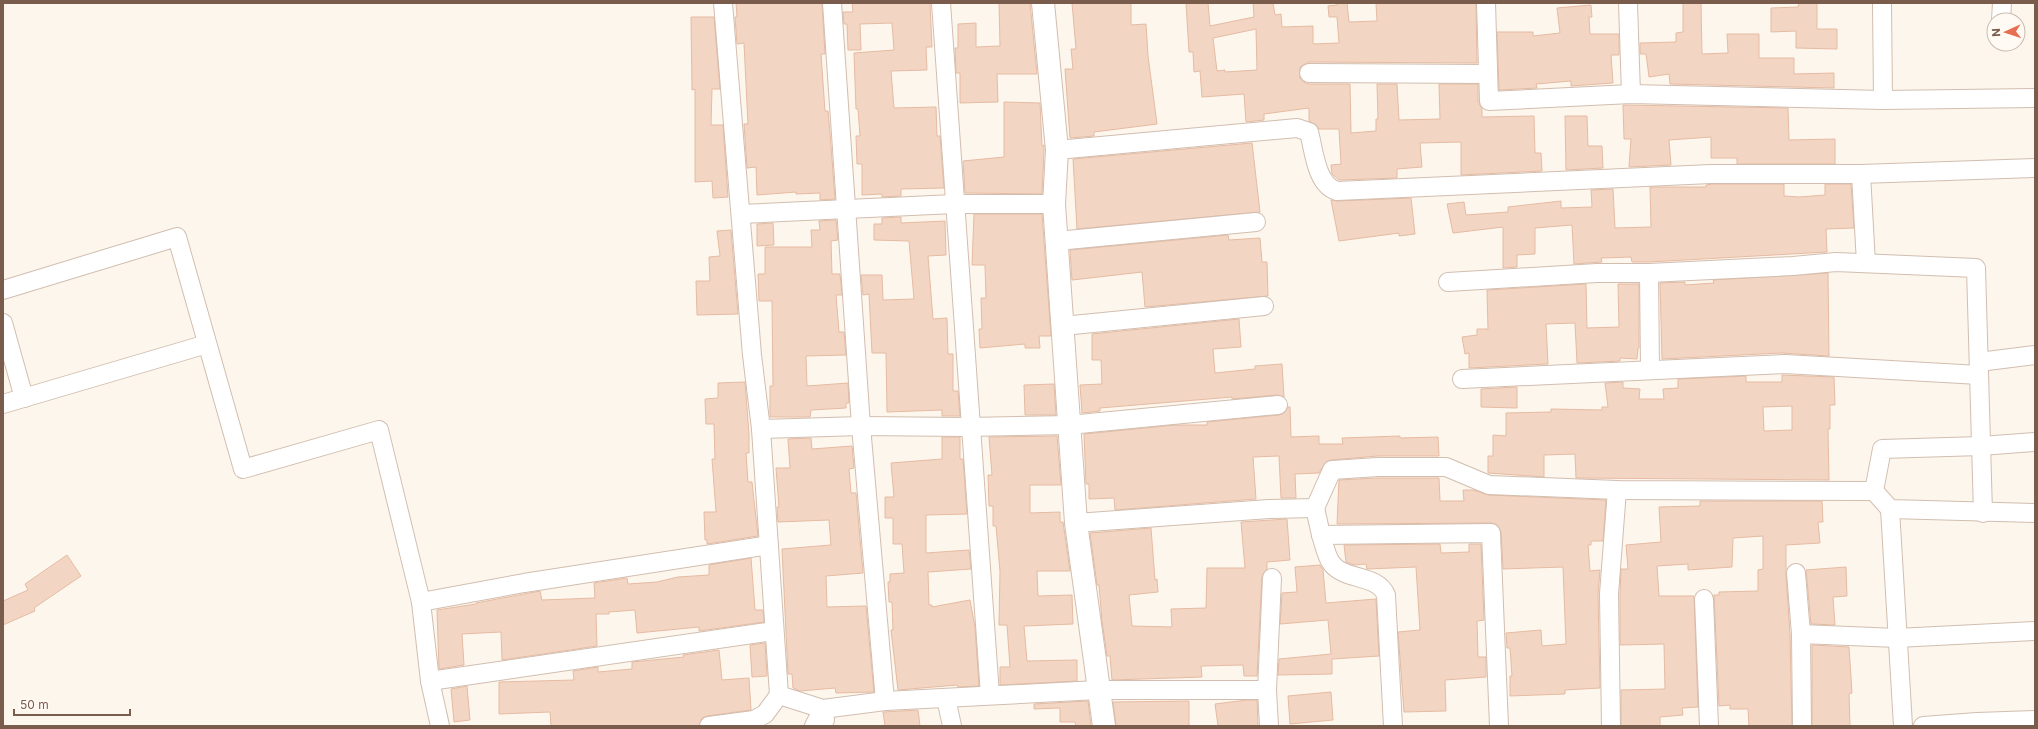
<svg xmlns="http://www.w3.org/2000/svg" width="2038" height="729" viewBox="0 0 2038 729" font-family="Inter,sans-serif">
<rect width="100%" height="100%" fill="#fdf6ec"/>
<g fill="#f3d5c3" stroke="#e6bba3" fill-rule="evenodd">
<path d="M736,3H822L825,54H821L825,111H828L830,133L835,199L820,200V193L796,194V192L757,195L756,167L747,168L744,124H748L744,43L737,44L735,17H737Z"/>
<path d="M852,3H930L932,47H926L927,70L891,71L894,108L936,107L937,136H940L944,188L901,189V196L882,197V194L862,195V164H857L856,136H860L858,109H856L854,53L894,50L892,23L860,24L861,50H848L847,24H844L843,12H853Z"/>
<path d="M999,3H1030L1037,74H997L998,102L960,103V73H956L955,48H958V24L976,23V47L1000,46Z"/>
<path d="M1072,3H1131V25L1146,24L1148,56L1157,124L1094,132V136L1070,138L1065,69H1073L1071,49H1076Z"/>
<path d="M1186,3H1208L1210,26L1254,17L1253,3H1273L1275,15L1281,14L1282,27L1313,26V44L1339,43L1337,17H1329L1328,6L1337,5V3H1347L1349,22L1377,21L1376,3H1476L1477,63L1309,62L1300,67V78L1303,82L1309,84H1350L1351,133L1376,131V119H1378L1377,84H1397L1399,120L1440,119L1439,84H1478V101L1482,109V117L1534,116L1535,153H1541L1542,171L1461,175V142L1420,143L1422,167L1397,169V178L1339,180L1332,174L1331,165L1341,164L1339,129H1319L1316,125L1309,121V108L1264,114V120L1246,122L1244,94L1202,97L1200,71L1194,72L1193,52H1189ZM1256,29L1257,70L1225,72V70L1217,71L1213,38Z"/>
<path d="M1683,3H1701L1702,54L1728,53L1727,34H1759V58H1794V74L1834,73V88L1670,84L1669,74L1649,77L1646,54H1640V43L1676,42V33L1683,32Z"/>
<path d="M1799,3H1817V29H1837V49L1796,48V31L1771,32V8L1798,7Z"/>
<path d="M1591,5L1592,17H1589L1590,34H1619V55H1611L1613,83L1571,86V81L1536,84L1537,88L1499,90L1497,32H1533V36L1560,33L1557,8Z"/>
<path d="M691,17H714L720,89H712L711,125H723L728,197L713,198L712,181L695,182V89L692,90Z"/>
<path d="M1004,102L1040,103L1042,146L1044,145V150L1042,194L965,193L963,161L1004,157Z"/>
<path d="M1623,105L1788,108L1789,140L1835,139V164H1737V158H1711V137L1669,140L1671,165L1629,167L1631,139H1624Z"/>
<path d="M1565,116H1587L1588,146H1602L1603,168L1566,170Z"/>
<path d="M1252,143L1260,212L1077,229L1073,159Z"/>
<path d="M1712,184H1784V196L1799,197L1825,195V184H1851L1854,228L1826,229L1827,252L1649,262H1632L1631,257L1601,258L1602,262L1574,264L1572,225L1535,228V254L1517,255V267L1503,268V227L1453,233L1447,204L1464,202L1466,215L1508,212V207L1561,201V208L1592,207L1591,190L1613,189L1615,228L1651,227L1650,187H1706V185Z"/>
<path d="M1411,198L1415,234L1399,236V233L1339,241L1331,200L1337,201Z"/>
<path d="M974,214H1042L1051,336H1039L1040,348H1025V344L980,348L979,329H982L981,298H986L985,265H972Z"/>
<path d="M901,217V223L945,221L946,255L928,256L933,319L947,318L948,354H953V391H958L960,416H942V410L887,412L886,353H872L869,294L863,295L861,275H882L883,300L914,299L909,241L874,240V224H882V218Z"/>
<path d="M836,220L838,240L831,241L832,274H840L842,295H836L839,332H844L846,355L806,356L807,386L848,383L849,403H846V408L811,410L810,417H770V386H773L772,301H759L758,274H765V247H812L811,230H820L819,221Z"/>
<path d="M773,223L774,245L757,246V224Z"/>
<path d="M731,230L738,314L697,315L696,281H710L709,257L720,256L717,231Z"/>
<path d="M1228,235L1229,240L1260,238L1262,262H1267L1268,296L1145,307L1142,272L1072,280L1070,250Z"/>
<path d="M1828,273L1829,356L1781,353L1662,359L1660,283L1685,282V285L1714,283L1713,280Z"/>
<path d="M1586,284L1587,328L1619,327L1618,284H1639V348H1638L1637,359L1620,358V361L1577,363L1575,323L1546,324L1548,364L1469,368V353L1465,354L1462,337L1477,335V329H1488L1487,290Z"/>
<path d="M1239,319L1241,347L1213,349L1215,373L1255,369V366L1282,364L1284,397L1277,395L1232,399V397L1100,408V411L1082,413L1080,385L1102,384L1101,360H1092V334Z"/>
<path d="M1782,375L1834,377L1835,405H1830V429H1828L1829,480L1576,478L1575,454L1544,455V477L1488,473V456H1493V435L1506,436V413L1551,412V409L1602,410V407H1608L1605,383L1623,382V388L1640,389L1639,399H1664L1663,389L1678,388V379L1746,376V382H1782ZM1792,406V430L1764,431L1763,407Z"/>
<path d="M745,382L749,434V453H746L748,482H752L758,536L707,544V540H705L704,512H716L712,459H715L714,424H706L705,399L718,398V383Z"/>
<path d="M1054,384L1056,415H1025L1024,385Z"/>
<path d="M1517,387V408L1481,407V389Z"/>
<path d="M1288,407H1290L1291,437L1319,436V444H1343L1342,438L1400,436V438L1438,437L1439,456H1378L1331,460L1326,462L1319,473L1295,474L1296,498H1281L1279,456L1253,457L1256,499L1115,510L1114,498L1089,499V484H1086L1084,434L1175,425H1207V422L1279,415L1284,413Z"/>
<path d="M1057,436L1061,485H1030V513L1060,512V522H1063L1070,571H1037L1038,596L1072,595L1073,624L1024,626L1027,661L1077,660V681L1000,685V667H1010L1007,625H999L1000,571L996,526H993V506H989L988,475H992L989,437Z"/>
<path d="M942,437H960V459H963L967,514L926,515V553L969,550L971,569L928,572L929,605H932V607L970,600L975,627L979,686L958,687L957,685L898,690L891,630H893L892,602H889L888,582H890V574L904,573L902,544H893V518H885V497H894L891,463L942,459Z"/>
<path d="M811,438L812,449L852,446L854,468L849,469L851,493H856L863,573L826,576L827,607L866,606L874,692L836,693L835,688L800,691L793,688L792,674H788L782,549L831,545L829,520L778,522L777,507H779L776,468H790L788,439Z"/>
<path d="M1378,478H1439L1440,501H1464L1463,490H1473L1489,495L1606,500L1603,541H1591V545H1588L1590,571L1600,570L1598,594L1600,688L1565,690V694L1510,696V676H1512L1510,648H1507L1506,633L1541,630L1542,646L1566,644L1563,567L1503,569L1501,532L1496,524L1491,523L1337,524L1339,480Z"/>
<path d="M1700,501H1822L1823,522H1818L1820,543L1786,545V574L1790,634L1792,726H1749L1748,709H1730V705L1719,706L1714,595H1719V592L1758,591V570L1763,569V536L1733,538L1732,567L1688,570V564L1657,566L1659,596H1694L1698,707L1682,708L1683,715L1660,717V726H1621V690L1665,689L1664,644L1620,645V594L1621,569H1628L1626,545L1661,542L1659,507L1700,506Z"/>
<path d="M1287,519L1290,560L1267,562V569L1262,577L1257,676H1244L1243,665L1201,666L1202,677L1112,680L1110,656H1107L1102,621L1099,585H1097L1090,533L1151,528L1155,580L1157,579L1158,592L1129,595L1132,626L1172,627L1171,609L1206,608L1207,568H1245L1241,522Z"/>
<path d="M1440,544L1441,553L1469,552V544H1481L1484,620L1477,621L1478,657H1486V677L1445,680L1446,711L1404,712L1398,632L1420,630L1416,567L1367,569L1366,564L1354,565L1346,562L1344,545Z"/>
<path d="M67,555L81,576L34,608L35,611L3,625V601L28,590L25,584Z"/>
<path d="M751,558L755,610H763L764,622L699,631V627L637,633L635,610L609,612V614H596L597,646L502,660L501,632L462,634L464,665L439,669L437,610L476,604V603L540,591L542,600L595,598L594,583L627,578L628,584L657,582L678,577L709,575V565Z"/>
<path d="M1320,565L1323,570L1326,603L1376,599L1379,656L1332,659V674L1278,675L1279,659L1331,654L1328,620L1280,624L1282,593L1297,592L1295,567Z"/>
<path d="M1846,567L1847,596L1833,597L1835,625L1811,624L1806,570Z"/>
<path d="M765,643L767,676L752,677L750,645Z"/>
<path d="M1812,645L1849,647L1852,693L1849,694L1850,726H1812Z"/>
<path d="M719,650L722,680L749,678L751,710L707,716L702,718L699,726H551L550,712L499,714V682L574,680L573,671L598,667V672L632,669V662L684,657L683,655Z"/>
<path d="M467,686L470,720L454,722L451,689Z"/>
<path d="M1331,692L1333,720L1290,724L1288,696Z"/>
<path d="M1247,700H1257L1258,726H1218L1215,704Z"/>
<path d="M1088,701L1091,726H1076L1075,722H1060V708L1034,709V704Z"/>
<path d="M1189,701V726H1116L1113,702Z"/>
<path d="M918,710L920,726H885L883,712Z"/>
</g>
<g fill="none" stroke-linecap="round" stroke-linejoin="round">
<defs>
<g id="minor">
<path d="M723,3L752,355L761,429L779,695"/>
<path d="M832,3L861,426L885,701"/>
<path d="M941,3L990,695"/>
<path d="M1486,3L1489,101L1631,94L1883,100L2035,98"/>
<path d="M1628,3L1631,94"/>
<path d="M1882,3L1883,100"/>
<path d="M2001,20L2002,3"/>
<path d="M1309,73L1488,74"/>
<path d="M1057,150L1297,128L1309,132C1314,150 1316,185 1337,191L1711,174H1861L2035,168"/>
<path d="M1861,174L1866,263"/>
<path d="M741,214L954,204H1054"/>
<path d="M1057,241L1256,222"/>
<path d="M1649,273L1650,370"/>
<path d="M1448,282L1597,273H1649L1793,266L1836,262L1976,268L1983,513"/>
<path d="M3,290L177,237L243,469L379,430L421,602L524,583L769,545"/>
<path d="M3,323L24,398"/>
<path d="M1063,326L1264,306"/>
<path d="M1979,362L2035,355"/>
<path d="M1462,379L1785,364L1979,375"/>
<path d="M3,404L207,344"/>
<path d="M761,429L861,426L965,427L1069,425L1278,405"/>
<path d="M1874,491L1882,449L1981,446L2035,442"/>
<path d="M1315,508L1321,535L1491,533L1499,726"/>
<path d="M1890,509L1903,726"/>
<path d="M1076,523L1269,509L1315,508L1332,470L1378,467H1446L1489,485L1617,490L1874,491L1890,509L2035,513"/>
<path d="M1321,535C1324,543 1326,557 1332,564C1346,581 1377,574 1386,595L1393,726"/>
<path d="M1796,573L1801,634L1802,726"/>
<path d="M1704,599L1709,726"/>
<path d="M421,602L430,681L440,726"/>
<path d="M1801,634L1897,638L2035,631"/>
<path d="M430,681L774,631"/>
<path d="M1267,690L1269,726"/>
<path d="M946,698L952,726"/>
<path d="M709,726L754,720L765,714L779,695L823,709L825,720"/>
<path d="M814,726L823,709L885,701L1098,690H1267L1272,578"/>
<path d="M1611,726L1609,594L1617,490"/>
<path d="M1923,726L1977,722L2035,720"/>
</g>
<path id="tertiary" d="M1043,3L1057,150L1054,204L1076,523L1104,726"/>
</defs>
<use href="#minor" stroke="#d1beb0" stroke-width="20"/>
<use href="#tertiary" stroke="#d1beb0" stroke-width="24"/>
<use href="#minor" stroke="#fff" stroke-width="18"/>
<use href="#tertiary" stroke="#fff" stroke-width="22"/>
</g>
<rect width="2038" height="729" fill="none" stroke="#7a5c4d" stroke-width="8"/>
<g transform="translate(2006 32) rotate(267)"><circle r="19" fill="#fffaf3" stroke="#cabbb1"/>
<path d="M0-3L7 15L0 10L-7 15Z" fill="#e76f51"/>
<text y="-6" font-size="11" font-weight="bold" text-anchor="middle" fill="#7a5c4d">N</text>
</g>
<path d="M14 709v6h116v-6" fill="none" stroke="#7a5c4d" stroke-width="2"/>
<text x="20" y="709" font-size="12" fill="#7a5c4d" stroke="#fffaf3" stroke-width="3" paint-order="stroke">50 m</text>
</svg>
